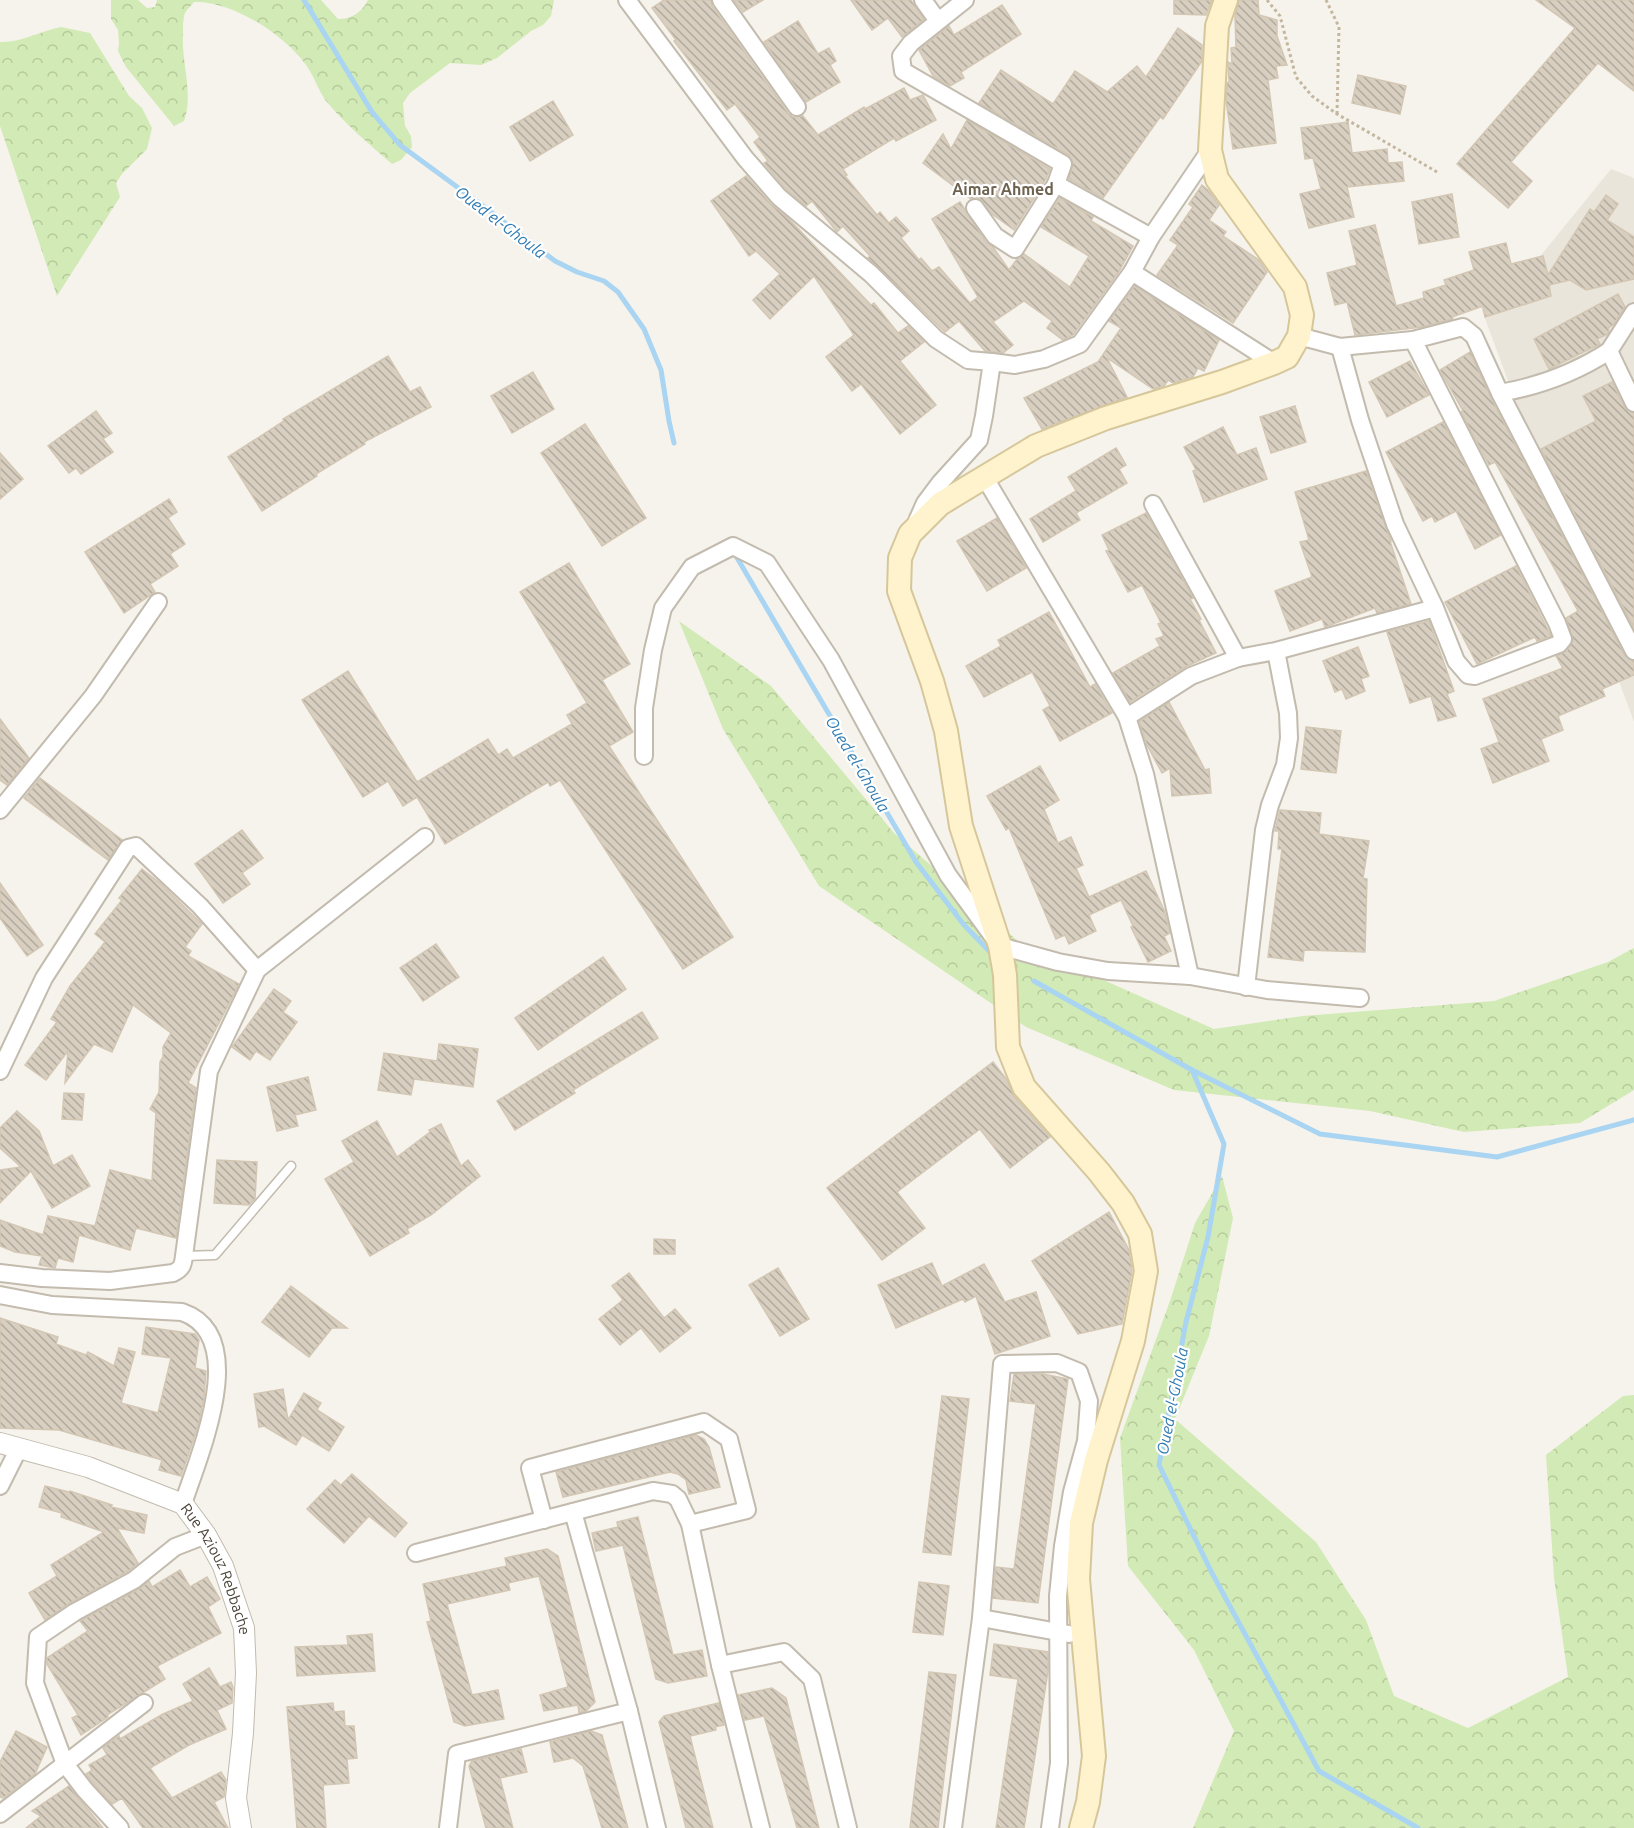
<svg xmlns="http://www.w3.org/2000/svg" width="1634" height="1828" viewBox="0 0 1634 1828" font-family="Ubuntu,sans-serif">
<defs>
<pattern id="forest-crowns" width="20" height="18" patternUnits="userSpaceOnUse" patternTransform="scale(1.5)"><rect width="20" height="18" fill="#d2eab5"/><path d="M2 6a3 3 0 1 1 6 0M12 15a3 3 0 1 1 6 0" fill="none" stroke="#b6ca9c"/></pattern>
<pattern id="building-back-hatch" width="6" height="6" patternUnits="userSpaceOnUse" patternTransform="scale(1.5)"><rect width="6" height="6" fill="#d8cfc1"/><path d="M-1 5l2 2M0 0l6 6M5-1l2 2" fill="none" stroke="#b1aa9e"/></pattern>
</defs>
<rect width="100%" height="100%" fill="#f6f3ec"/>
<path fill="#eae5da" d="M1611,169L1634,178V722L1480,305L1533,265Z"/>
<g fill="url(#forest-crowns)">
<path d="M111,0H138L147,8L155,7L157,0H321L338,19C352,19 362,12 368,0H554L551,16L543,25L531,31L497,58L481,65L450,63L410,93L403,103L405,126L411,136L412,147L401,160L392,164C369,144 345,124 326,101C318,90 314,76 306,65C285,35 231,0 194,2C192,5 187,9 185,13C183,18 183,27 183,32C181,62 194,94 184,121L174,126L126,67L118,51L119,43L118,30L111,19Z"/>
<path d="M61,27L90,33L129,96L142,108L152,128L147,149L122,174L116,183L120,197L57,296L0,126V42C21,43 40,31 61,27Z"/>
<path d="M679,621L771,686L895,834L1020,943L1214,1029L1303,1016L1494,1001L1608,962L1634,948V1090L1580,1123L1464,1132L1370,1111L1174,1090L1026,1027L819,886L723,729Z"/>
<path d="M1222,1176L1233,1218L1209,1336L1175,1419L1316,1542L1366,1620L1394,1696L1468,1728L1568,1677L1554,1578L1546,1455L1623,1396L1634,1395V1828H1193L1234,1731L1194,1650L1128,1566L1120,1438L1170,1301L1195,1223Z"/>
</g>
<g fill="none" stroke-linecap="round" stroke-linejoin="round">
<g stroke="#a9d4f2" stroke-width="5">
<path d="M304,0L372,112L400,145L479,203L555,261L577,272L604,281L618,292L644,329L661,370L669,421L674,443"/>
<path d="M736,556L916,862L964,925L994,956"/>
<path d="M1034,981L1192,1070L1224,1144L1208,1237L1186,1322L1159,1465L1212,1573L1319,1771L1418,1828"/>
<path d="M1192,1070L1320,1134L1497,1157L1634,1120"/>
</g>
</g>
<g fill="url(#building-back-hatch)" stroke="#d3c7b4" stroke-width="1.5">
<path d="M664,0H711L712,6L788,113L793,117L803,116L818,135L864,107L865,109L904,88L910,100L923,95L936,120L896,141L894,138L843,169L847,175L845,176L877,215L880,212L889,223L896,217L909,231L901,238L919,260L921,258L932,271L939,267L970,303L978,297L932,219L960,202L986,242L993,247L1009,270L1017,259L1024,254L1070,287L1089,256L1041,227L1060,198L1093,217L1091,221L1133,246L1118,273L1073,335L1063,340L1047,328L1052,321L1024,301L993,322L1013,345L1003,353L985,351L959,321L945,332L868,258L870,256L843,226L837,232L812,201L806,206L786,189L764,163L768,161L754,142L760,137L735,104L727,110L674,41L676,40L652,8Z"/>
<path d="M734,0H763L743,12Z"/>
<path d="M851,0H911L924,19L902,37L888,18L872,30Z"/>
<path d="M1174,0H1212L1206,15L1174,14Z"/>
<path d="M1239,0H1258L1259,15L1277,20V36L1287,65L1276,66L1278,78L1268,80L1276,143L1233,149L1226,100L1227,83L1229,82L1228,62L1232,64L1231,48L1236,47L1235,16Z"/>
<path d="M1536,0H1634V91L1598,63L1511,162L1532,181L1508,208L1457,164L1575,28Z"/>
<path d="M1002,5L1021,34L961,72L964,78L950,86L933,76L919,50L949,26L954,35Z"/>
<path d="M798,21L818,54L829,48L836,61L830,65L840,82L806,102L764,42Z"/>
<path d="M1178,28L1202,45V61L1163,119L1160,117L1103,198L1069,179L1073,163L1069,155L979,103L1001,70L1053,104L1075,71L1107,92L1137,66L1146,77Z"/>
<path d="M1358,75L1406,86L1400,114L1352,103Z"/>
<path d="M553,101L573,135L530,161L510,127Z"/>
<path d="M967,120L1050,169L1046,179L1014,230L992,214L980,199H971L923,163L943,134L951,149Z"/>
<path d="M1348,122L1352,153L1387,149L1388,163L1402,162L1404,181L1347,187L1354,217L1309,228L1300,194L1321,189L1313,158L1305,159L1301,128Z"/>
<path d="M746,176L771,204L789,219L871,305L874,303L898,333L908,326L924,342L900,361L936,405L900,434L861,384L852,391L826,357L854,335L814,276L770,319L753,300L780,274L756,251L749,256L711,201Z"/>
<path d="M1202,185L1208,190L1219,205L1209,220L1226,232L1223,236L1259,260L1267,272L1233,323L1157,275L1178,245L1170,240L1193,207L1189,204Z"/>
<path d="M1452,194L1459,237L1419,244L1412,202Z"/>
<path d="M1606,195L1618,204L1607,220L1634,237V279L1586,290L1570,280L1549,285L1551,296L1485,317L1483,306L1452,317L1453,319L1422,327L1355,335L1347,302L1335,305L1327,273L1357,265L1349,231L1375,225L1396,306L1424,298L1423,292L1446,285L1444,280L1474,270L1469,252L1506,243L1511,264L1543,256L1548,275L1590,209L1594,212Z"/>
<path d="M1135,286L1219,340L1204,371L1198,368L1193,377L1173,383L1168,380L1164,386L1153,389L1107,358L1127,397L1042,429L1024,398L1098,362L1121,328L1109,321Z"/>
<path d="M1618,294L1625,307L1613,325L1608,328L1609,331L1608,334L1597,339L1600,344L1549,369L1534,339Z"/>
<path d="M1470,352L1491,398L1625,656L1634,661V675L1602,689L1605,696L1558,716L1563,730L1541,739L1549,761L1493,783L1481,749L1499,742L1483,699L1563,668L1556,656L1567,651L1573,640L1566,618L1578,611L1495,462L1489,465L1461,412L1463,411L1440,370Z"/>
<path d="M388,356L410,392L420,387L431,407L364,442L365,444L316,474L317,476L262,511L228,457L284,421L283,419Z"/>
<path d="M1410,361L1429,395L1387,417L1369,382Z"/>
<path d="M533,372L554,409L512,433L491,396Z"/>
<path d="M1612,382L1625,408L1634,413V628L1541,449L1596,421L1583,396Z"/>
<path d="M1295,406L1306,442L1271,453L1260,417Z"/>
<path d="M96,411L112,433L103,439L113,452L81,474L76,468L69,473L48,446Z"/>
<path d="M1443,422L1501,535L1475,549L1456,511L1435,522L1432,516L1423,521L1386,452Z"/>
<path d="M585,424L646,518L602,546L541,453Z"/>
<path d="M1223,427L1237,455L1256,448L1267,479L1204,502L1193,471L1196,470L1184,447Z"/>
<path d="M1116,448L1126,465L1119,469L1127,483L1076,513L1080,520L1043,542L1030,519L1076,491L1068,477Z"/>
<path d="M0,453L23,479L0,499Z"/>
<path d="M1366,471L1391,541H1390L1411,604L1377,613L1375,608L1325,627L1322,619L1290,631L1275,591L1312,577L1300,542L1309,540L1295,492Z"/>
<path d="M169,499L177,512L168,518L185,544L170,554L178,566L150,584L155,592L124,613L85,552Z"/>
<path d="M1146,513L1193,598L1190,599L1201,619L1199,620L1216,653L1185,667L1130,702L1113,673L1160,646L1156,639L1164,636L1158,624L1161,623L1142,585L1128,592L1106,551L1109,550L1102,535Z"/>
<path d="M997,518L1026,568L987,591L957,541Z"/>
<path d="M569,563L630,664L602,680L633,732L609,746L733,937L683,969L560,780L550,786L548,782L445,844L417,797L403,806L388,781L363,797L302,700L348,671L417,782L488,739L498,755L507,749L513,758L572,724L567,715L587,703L520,592Z"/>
<path d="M1516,566L1551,636L1537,641L1535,637L1477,664L1445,602Z"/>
<path d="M1049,612L1090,687L1095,684L1112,713L1060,741L1043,710L1050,706L1032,672L984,697L966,666L1001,646L998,640Z"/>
<path d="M1429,621L1454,691L1447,694L1456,716L1438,721L1431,696L1410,703L1387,632Z"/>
<path d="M1358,647L1369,676L1361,679L1365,691L1346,699L1342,689L1335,692L1323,661Z"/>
<path d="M1169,702L1205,770L1209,769L1211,793L1172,796L1170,768L1162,773L1147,745L1139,722Z"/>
<path d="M0,719L29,758L7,785L0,780Z"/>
<path d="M1306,727L1341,731L1336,773L1301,769Z"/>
<path d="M1040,766L1059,800L1044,809L1058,843L1071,837L1083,865L1076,868L1089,897L1146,871L1164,910L1170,933L1164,936L1171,951L1148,962L1131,927L1133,926L1121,900L1089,915L1096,931L1069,944L1065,935L1056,939L1009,828L1006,830L987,796Z"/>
<path d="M40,778L122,840L108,860L24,798Z"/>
<path d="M1280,810L1321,813L1319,834L1369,841L1363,878L1367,879L1365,952L1304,950L1303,961L1268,957L1282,849H1278L1279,831H1275Z"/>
<path d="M242,830L263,858L242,873L250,884L223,903L195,864Z"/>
<path d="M142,869L160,883L202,924L185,947L191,951L188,956L239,984L188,1083L196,1088L176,1238L136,1228L130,1250L79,1235L73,1262L58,1258L55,1268L39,1265L42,1256L15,1252L0,1246V1220L43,1235L48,1216L95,1226L110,1170L152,1181L156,1113L150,1109L159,1092L160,1062L163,1057V1047L171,1033L133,1005L112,1052L94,1044L65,1083L68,1051L46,1080L25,1065L57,1022L51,1019L70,986L105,942L95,934L122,900L119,898Z"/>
<path d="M0,883L43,945L27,956L0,918Z"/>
<path d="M436,944L459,977L423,1001L400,968Z"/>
<path d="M603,957L626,989L538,1050L515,1018Z"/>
<path d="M274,989L291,1001L283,1012L297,1022L270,1060L256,1051L250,1060L232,1047Z"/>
<path d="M642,1012L658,1038L573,1090L575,1093L515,1130L497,1101Z"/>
<path d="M439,1044L478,1049L473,1087L414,1079L411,1095L378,1090L384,1053L437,1061Z"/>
<path d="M993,1062L1007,1080L1014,1096L1050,1137L1010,1168L980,1129L897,1192L925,1228L882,1260L827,1188Z"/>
<path d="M308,1077L316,1110L295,1115L298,1126L277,1131L267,1087Z"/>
<path d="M64,1093L84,1094L82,1120L62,1119Z"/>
<path d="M17,1111L39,1131L53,1166L72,1155L90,1186L52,1208L31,1171L0,1203V1170L21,1167L0,1148V1128Z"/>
<path d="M377,1121L397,1157L430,1132L429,1130L441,1124L461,1166L468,1160L480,1176L431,1215L407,1229L409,1233L370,1256L325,1179L354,1162L342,1141Z"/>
<path d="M217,1160L257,1162L255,1199L249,1205L214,1203Z"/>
<path d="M1109,1212L1129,1250L1132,1271L1122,1324L1078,1334L1032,1261Z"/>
<path d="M654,1239L675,1240V1254H654Z"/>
<path d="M932,1263L942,1286L984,1264L1005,1302L1036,1292L1050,1336L995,1354L976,1296L965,1302L963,1299L896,1328L878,1285Z"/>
<path d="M778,1268L809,1319L780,1336L749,1285Z"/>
<path d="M629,1273L664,1318L675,1309L691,1328L660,1352L641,1328L620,1345L599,1319L623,1300L612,1286Z"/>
<path d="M291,1286L347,1328H332L309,1357L262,1322Z"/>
<path d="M0,1318L58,1337L56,1344L86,1355L88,1352L114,1366L119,1348L135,1352L121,1403L158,1413L171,1358L142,1354L146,1327L195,1334L199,1340L195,1368L206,1371L204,1398L198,1426L181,1476L159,1470L162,1460L59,1430L0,1428Z"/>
<path d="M1014,1374H1043L1068,1379L1038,1603L993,1598L996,1567L1014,1569L1036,1404L1010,1401Z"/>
<path d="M283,1389L288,1420L304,1393L321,1403L317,1410L344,1427L329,1451L302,1435L296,1445L264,1426L259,1427L254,1394Z"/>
<path d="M942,1396L969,1399L951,1555L923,1552Z"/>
<path d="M696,1435L704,1439L709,1447L720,1487L689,1494L686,1480L678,1474L670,1472L563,1497L556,1472Z"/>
<path d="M352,1474L407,1523L395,1537L369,1516L344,1543L307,1509L335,1480L341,1485Z"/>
<path d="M45,1486L69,1492L70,1491L112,1505L111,1507L147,1515L144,1533L117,1528L138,1563L128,1571L70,1603L45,1620L29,1593L57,1576L51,1565L104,1532L61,1517L62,1513L39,1507Z"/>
<path d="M638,1517L673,1655L702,1650L707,1676L668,1683L656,1679L623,1545L596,1551L592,1533L618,1527L617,1522Z"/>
<path d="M547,1549L558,1556L595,1702L586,1711L579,1713L578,1705L544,1711L540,1695L568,1687L539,1576L508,1583L510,1590L447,1604L472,1695L498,1690L504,1719L465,1726L454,1722L427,1622L431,1621L423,1584L507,1566L505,1558Z"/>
<path d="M180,1570L190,1587L207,1577L220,1599L208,1607L221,1633L157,1666L165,1679L107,1715L108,1717L81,1735L72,1718L78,1715L47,1664V1658L88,1631L80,1621L139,1589L149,1581L152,1587Z"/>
<path d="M919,1582L949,1586L943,1635L913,1632Z"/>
<path d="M372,1634L375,1671L297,1676L295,1647L348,1645L347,1636Z"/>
<path d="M994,1644L1048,1652V1671L1024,1828H996L1018,1679L990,1675Z"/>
<path d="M209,1668L220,1687L231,1682L233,1687L232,1703L217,1710L226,1729L189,1745L150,1768L172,1798L221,1772L226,1780L224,1797L214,1802L228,1828H143L122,1798L112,1804L93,1783L86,1774L92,1770L89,1765L107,1755L103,1748L119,1736L120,1739L163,1714L193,1701L183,1684Z"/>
<path d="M929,1672L956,1675L938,1828H910Z"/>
<path d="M772,1688L786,1698L819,1828H797L764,1716L745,1720L738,1695Z"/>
<path d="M333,1703L334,1712L344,1711L345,1726H354L357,1758L347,1759L349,1783L323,1785L326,1828H297L287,1707Z"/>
<path d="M719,1703L724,1725L715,1727L716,1730L690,1736L713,1828H686L659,1722L664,1716Z"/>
<path d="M16,1731L47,1747L35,1774L3,1798L0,1797V1762Z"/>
<path d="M591,1731L602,1735L628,1828H602L583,1766L573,1758L554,1762L550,1742Z"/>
<path d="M521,1749L527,1772L500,1778L513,1828H486L469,1766L472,1761Z"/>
<path d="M69,1786L103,1828H26L41,1816L32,1811Z"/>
</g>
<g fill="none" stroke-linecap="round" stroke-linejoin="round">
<defs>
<path id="service" d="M184,1256L215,1255L291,1166"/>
<g id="minor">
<path d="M627,0L745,158L779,197L871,274L936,339L968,360L992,362L984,416L979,440L940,483L925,503L917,521"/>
<path d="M721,0L797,107"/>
<path d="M923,0L938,21"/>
<path d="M965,0L911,43L901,56L903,71L1063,164L1056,184L1015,249L995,236L975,208"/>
<path d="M1056,184L1151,237"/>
<path d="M1132,272L1274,363"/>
<path d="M1634,312L1609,351L1634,403"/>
<path d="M1299,336L1340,347L1413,340L1463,327L1474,336L1500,393L1634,651"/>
<path d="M1340,347L1360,420L1395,524L1435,608L1456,661L1468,675L1475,676L1559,644L1563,639L1557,623L1413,340"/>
<path d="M992,362L1015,365L1044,359L1080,344L1132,272L1151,237L1210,150"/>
<path d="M1500,393C1540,386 1575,373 1609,351"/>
<path d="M985,478L1127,717L1145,774L1190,976"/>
<path d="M1153,504L1238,658"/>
<path d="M1127,717L1191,676L1238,658L1276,651L1435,608"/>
<path d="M644,756V708L653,650L663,608L692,567L733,546L767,563L831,660L948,875L1000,946L1058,962L1108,971L1190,976L1267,990L1360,998"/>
<path d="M0,810L93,696L158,602"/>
<path d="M1246,987L1264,830L1270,805L1285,765L1289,738L1288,713L1276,651"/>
<path d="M0,1071L44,978L128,848L136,846L200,906L257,970"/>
<path d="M0,1273L42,1278L110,1281L173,1273C182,1269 183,1265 184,1256L209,1071L257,970L425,837"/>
<path d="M0,1295L52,1305L182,1312C252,1336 198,1457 183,1504"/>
<path d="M0,1486L19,1448"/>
<path d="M573,1512L629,1711L657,1828"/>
<path d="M544,1520L530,1468L704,1422L729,1439L747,1510L690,1524"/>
<path d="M416,1553L653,1491L672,1494L678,1499L690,1524L720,1665L761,1828"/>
<path d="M981,1618L1069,1634"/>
<path d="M720,1665L784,1652L812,1679L848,1828"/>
<path d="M0,1814L144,1703"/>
<path d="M120,1828L85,1790L65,1764L35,1683L38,1637L75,1612L134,1580L175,1547L206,1535"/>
<path d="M448,1828L457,1754L629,1711"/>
<path d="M953,1828L981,1618L1002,1364L1057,1363L1079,1372L1089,1401L1086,1441L1072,1492L1063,1546L1058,1596L1059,1763L1050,1828"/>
</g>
<g id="tertiary">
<path id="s1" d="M0,1443L88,1467L183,1504L206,1535L223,1566L244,1628L246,1673L243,1733L236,1798L241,1828"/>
</g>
<path id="secondary" d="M1081,1828L1088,1802L1094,1756L1078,1579L1081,1523L1096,1460L1133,1341L1146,1271L1140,1234L1123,1203L1099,1172L1024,1087L1008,1047L1005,975L1000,946L961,826L946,731L932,681L899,591L900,558L910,534L940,504L1036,446L1106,418L1222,382L1274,363L1287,357L1299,336L1302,315L1295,287L1217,179L1210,150L1217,26L1226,0"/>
</defs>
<use href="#service" stroke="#c2bbae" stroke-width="11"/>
<use href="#minor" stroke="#c2bbae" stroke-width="20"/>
<use href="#tertiary" stroke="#c2bbae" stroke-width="22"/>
<use href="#secondary" stroke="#d6c79b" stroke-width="26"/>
<g stroke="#c4b79f" stroke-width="3" stroke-dasharray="3 3" stroke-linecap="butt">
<path d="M1267,0L1280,16L1296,77L1312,96L1337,114L1437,172"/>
<path d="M1326,0L1339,27L1337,114"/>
</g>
<use href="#service" stroke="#fff" stroke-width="8"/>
<use href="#minor" stroke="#fff" stroke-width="16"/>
<use href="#tertiary" stroke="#fff" stroke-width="20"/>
<use href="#secondary" stroke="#fff3cd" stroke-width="22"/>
</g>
<g text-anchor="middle" stroke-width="4.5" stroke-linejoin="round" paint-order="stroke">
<g font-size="15" fill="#4b4439" stroke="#fff">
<text dy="5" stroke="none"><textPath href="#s1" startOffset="267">Rue Aziouz Rebbache</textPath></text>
</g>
<g font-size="16" font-weight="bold" fill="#6e6250" stroke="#fff">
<text x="1003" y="195">Aimar Ahmed</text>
</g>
<g font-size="16" font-style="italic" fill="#2e7ab2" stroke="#fff">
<text transform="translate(501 222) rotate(37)" y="6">Oued el-Ghoula</text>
<text transform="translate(858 764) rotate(59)" y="6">Oued el-Ghoula</text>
<text transform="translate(1172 1401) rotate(-79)" y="6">Oued el-Ghoula</text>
</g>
</g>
</svg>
